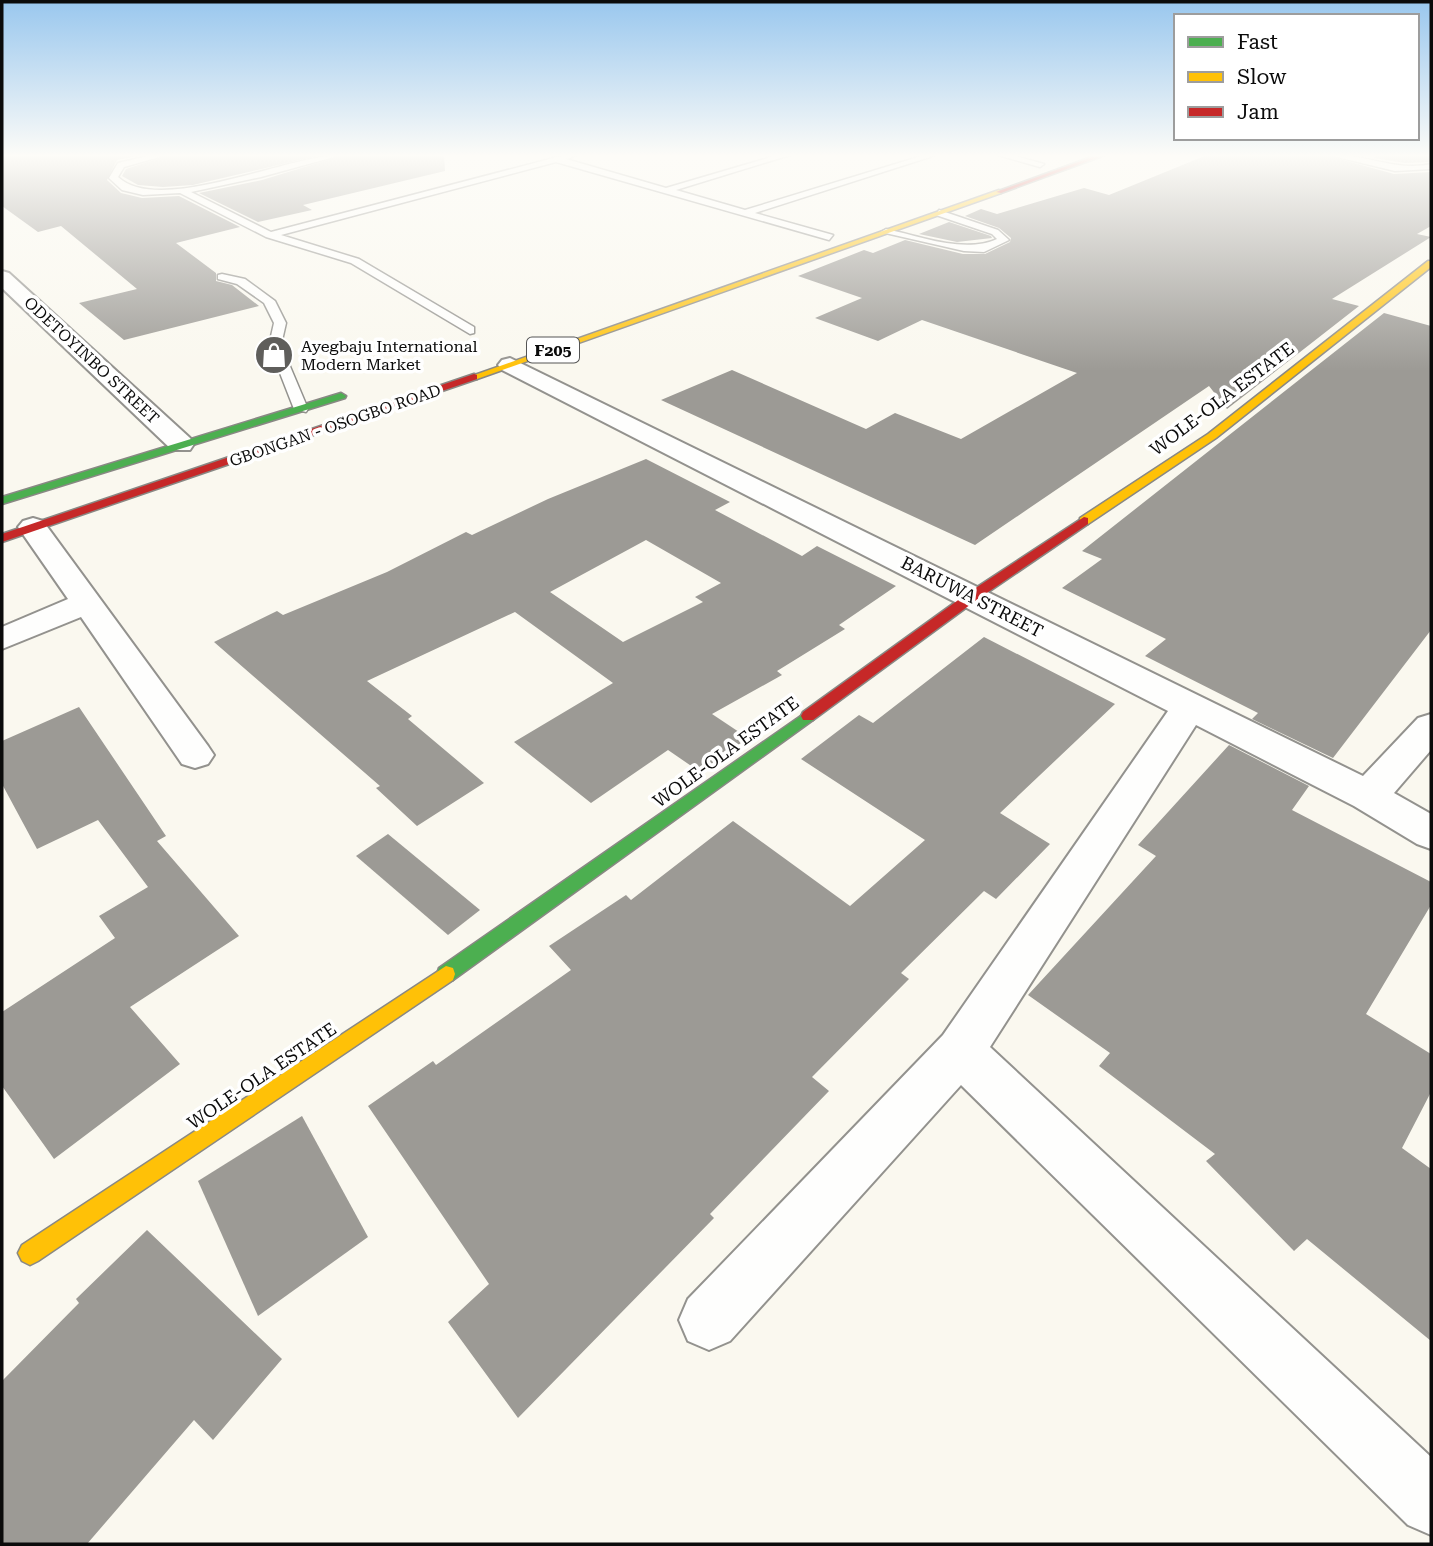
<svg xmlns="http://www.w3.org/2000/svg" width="1433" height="1546" viewBox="0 0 1433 1546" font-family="'Roboto Serif',serif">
<rect width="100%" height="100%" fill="#faf8ef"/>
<g fill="#9c9a95" fill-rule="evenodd">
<path d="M2,155H143L117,160L107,180L121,193L142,198L179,196L240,227L176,243L216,273V281L232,285L259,306L124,340L79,303L137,289L61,226L38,232L2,206Z"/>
<path d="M169,155H321L193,185L163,187L138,185L122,176L126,169Z"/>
<path d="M344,155H444L445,171L303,205L312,210L258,222L199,193L262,180Z"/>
<path d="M1207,155H1325L1394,174L1431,172V226L1417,234L1431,237L1332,299L1359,306L1227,409L1209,386L975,545L661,400L732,370L866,429L895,413L961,439L1077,373L922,320L878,341L815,318L862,298L798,276L864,250L873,253L905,240L963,254H985L1010,242L1011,238L999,228L965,216L981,209L997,214L1084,188L1109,195Z"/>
<path d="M1379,155H1431V162L1405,163L1373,158Z"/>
<path d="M949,222L991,236L992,238L957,242L919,234Z"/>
<path d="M1384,313L1431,326V630L1333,758L1252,719L1258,713L1145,656L1166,639L1062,588L1102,559L1082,551Z"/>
<path d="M646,459L730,502L715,510L802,556L817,546L896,586L839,625L845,629L777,671L782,675L712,714L748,738L700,772L668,750L591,803L514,742L613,683L515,612L367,681L412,716L408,719L484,783L417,826L376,788L380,786L214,642L277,611L283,615L387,572L466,532L472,535L548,499ZM646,540L721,583L695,597L703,602L623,642L550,592Z"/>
<path d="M984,637L1115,704L1000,813L1050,844L996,899L984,891L901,973L909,979L812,1077L829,1091L710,1214L714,1218L518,1418L448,1322L489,1284L368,1106L433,1061L436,1065L571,970L549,946L626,895L631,900L733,821L850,906L925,840L801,759L859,715L873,723Z"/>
<path d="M79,707L166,836L157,841L239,936L130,1007L180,1064L54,1159L2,1086V1012L115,938L99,916L148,887L98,820L37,849L2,784V741Z"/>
<path d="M1229,745L1309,786L1292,810L1431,882V905L1366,1014L1431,1054V1092L1402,1148L1431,1169V1341L1307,1239L1294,1251L1206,1161L1215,1154L1099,1066L1110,1053L1028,995L1156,856L1138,845Z"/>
<path d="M388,834L480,910L448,935L356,856Z"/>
<path d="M302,1116L368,1237L258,1316L198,1181Z"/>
<path d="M147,1230L282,1359L213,1440L194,1420L87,1544H2V1381L79,1303L76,1299Z"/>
</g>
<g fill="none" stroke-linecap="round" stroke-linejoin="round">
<defs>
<g id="lane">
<path d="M153,155H166L124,167L118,177C160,216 288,155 341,155L261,177L191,192L271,232L565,155H578L566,159L666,188L778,155H790L676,190L745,210L925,155H936L755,213L833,235L829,240L556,162L281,235L359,259L474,327V333L470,334L351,263L266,237L180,193L143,195L122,190L109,178L118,163Z"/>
<path d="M998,155H1011L1044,164L1040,167Z"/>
<path d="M1329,155C1363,153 1395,172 1431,164V169L1395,171Z"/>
<path d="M939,210L998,230L1009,240L984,252L964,251L881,232L886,229C920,236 964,254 997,239L992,234L936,215Z"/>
<path d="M222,274L245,279L275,301L286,323L281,345L308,409L306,412L294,409L269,345L274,323L264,303L237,284L218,279V275Z"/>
</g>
<g id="street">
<path d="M2,271L9,273L190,438L194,444L190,450H172L2,288Z"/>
<path d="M510,358L1363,776L1418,718L1431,714V750L1394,793L1431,814V849L1417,844L1354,806L1196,725L990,1047L1431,1457V1535L1408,1525L961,1085L730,1341L709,1350L688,1341L679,1320L688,1299L943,1035L1168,711L502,370L498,365L502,360Z"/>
<path d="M33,518L43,521L208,746L214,755L208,764L195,768L182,764L81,617L2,649V627L68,599L18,527L23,521Z"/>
</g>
<g id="fast">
<path d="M341,393L346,396L345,398L2,504V497Z"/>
<path d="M808,711L815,716L813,720L453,980L446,982L439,980L437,974L439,968Z"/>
</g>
<g id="slow">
<path d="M999,190L1001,193L477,379L469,377Z"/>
<path d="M1428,261H1431V267L1216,438L1088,524H1080V518L1208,434Z"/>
<path d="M446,966L453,968L455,974L453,980L38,1261L30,1265L22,1261L18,1253L22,1245Z"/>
</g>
<g id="jam">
<path d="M1097,155H1105L1001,193L996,192Z"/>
<path d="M474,374L477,375V379L2,542V534Z"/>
<path d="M1084,517L1088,518V524L978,599L813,720H803L801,716L803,712L968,593Z"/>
</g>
</defs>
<use href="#lane" stroke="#93928e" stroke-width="3"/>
<use href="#street" stroke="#93928e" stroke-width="4"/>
<use href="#fast" stroke="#898884" stroke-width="3"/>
<use href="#slow" stroke="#898884" stroke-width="3"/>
<use href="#jam" stroke="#898884" stroke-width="3"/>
<use href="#lane" fill="#fefefd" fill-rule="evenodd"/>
<use href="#street" fill="#fefefd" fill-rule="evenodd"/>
<use href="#fast" fill="#4caf50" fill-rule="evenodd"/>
<use href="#slow" fill="#ffc107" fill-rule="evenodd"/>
<use href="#jam" fill="#c62828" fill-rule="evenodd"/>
</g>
<linearGradient id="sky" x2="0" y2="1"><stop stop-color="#99c7ee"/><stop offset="0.42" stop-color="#fdfcf8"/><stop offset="1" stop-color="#fdfcf8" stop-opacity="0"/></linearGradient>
<rect width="1433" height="371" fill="url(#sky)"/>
<defs>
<symbol id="shop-disc" viewBox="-11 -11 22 22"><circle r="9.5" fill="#5f5e5b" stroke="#fff"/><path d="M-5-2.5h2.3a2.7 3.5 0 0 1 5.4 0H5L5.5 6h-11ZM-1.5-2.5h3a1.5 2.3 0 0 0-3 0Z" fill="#fff"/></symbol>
</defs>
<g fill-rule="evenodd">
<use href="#shop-disc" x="252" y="333" width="44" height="44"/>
</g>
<g text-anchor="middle" stroke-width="7" stroke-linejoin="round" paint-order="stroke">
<g font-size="16" fill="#0b0b0b" stroke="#fff" text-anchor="start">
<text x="301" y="352">Ayegbaju International<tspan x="301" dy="18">Modern Market</tspan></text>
</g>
<rect fill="#fff" stroke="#545454" stroke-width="2" x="527" y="337.5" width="52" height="25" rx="5"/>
<g font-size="16" font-weight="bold" fill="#0b0b0b">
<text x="553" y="356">F205</text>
</g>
<g font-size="16" fill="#0b0b0b" stroke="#fff">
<text transform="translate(92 360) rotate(43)" y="6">ODETOYINBO STREET</text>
<text transform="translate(335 425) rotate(-19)" y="6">GBONGAN - OSOGBO ROAD</text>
</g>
<g font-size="18" fill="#0b0b0b" stroke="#fff">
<text transform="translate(1222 399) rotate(-37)" y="6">WOLE-OLA ESTATE</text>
<text transform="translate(972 597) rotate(27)" y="6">BARUWA STREET</text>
<text transform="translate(726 752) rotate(-36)" y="6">WOLE-OLA ESTATE</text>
<text transform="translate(262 1076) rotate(-34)" y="6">WOLE-OLA ESTATE</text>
</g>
</g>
<rect width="1433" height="1546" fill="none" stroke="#0b0b0b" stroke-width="7"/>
<rect x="1174" y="14" width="245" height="126" fill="#ffffff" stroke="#9d9d9d" stroke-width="2"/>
<rect x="1188" y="37" width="35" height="10" fill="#4caf50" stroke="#9d9d9d" stroke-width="2"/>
<text x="1237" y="49" font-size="21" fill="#0b0b0b">Fast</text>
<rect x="1188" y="72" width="35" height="10" fill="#ffc107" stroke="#9d9d9d" stroke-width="2"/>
<text x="1237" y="84" font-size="21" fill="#0b0b0b">Slow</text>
<rect x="1188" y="107" width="35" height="10" fill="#c62828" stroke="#9d9d9d" stroke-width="2"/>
<text x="1237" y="119" font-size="21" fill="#0b0b0b">Jam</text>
</svg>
